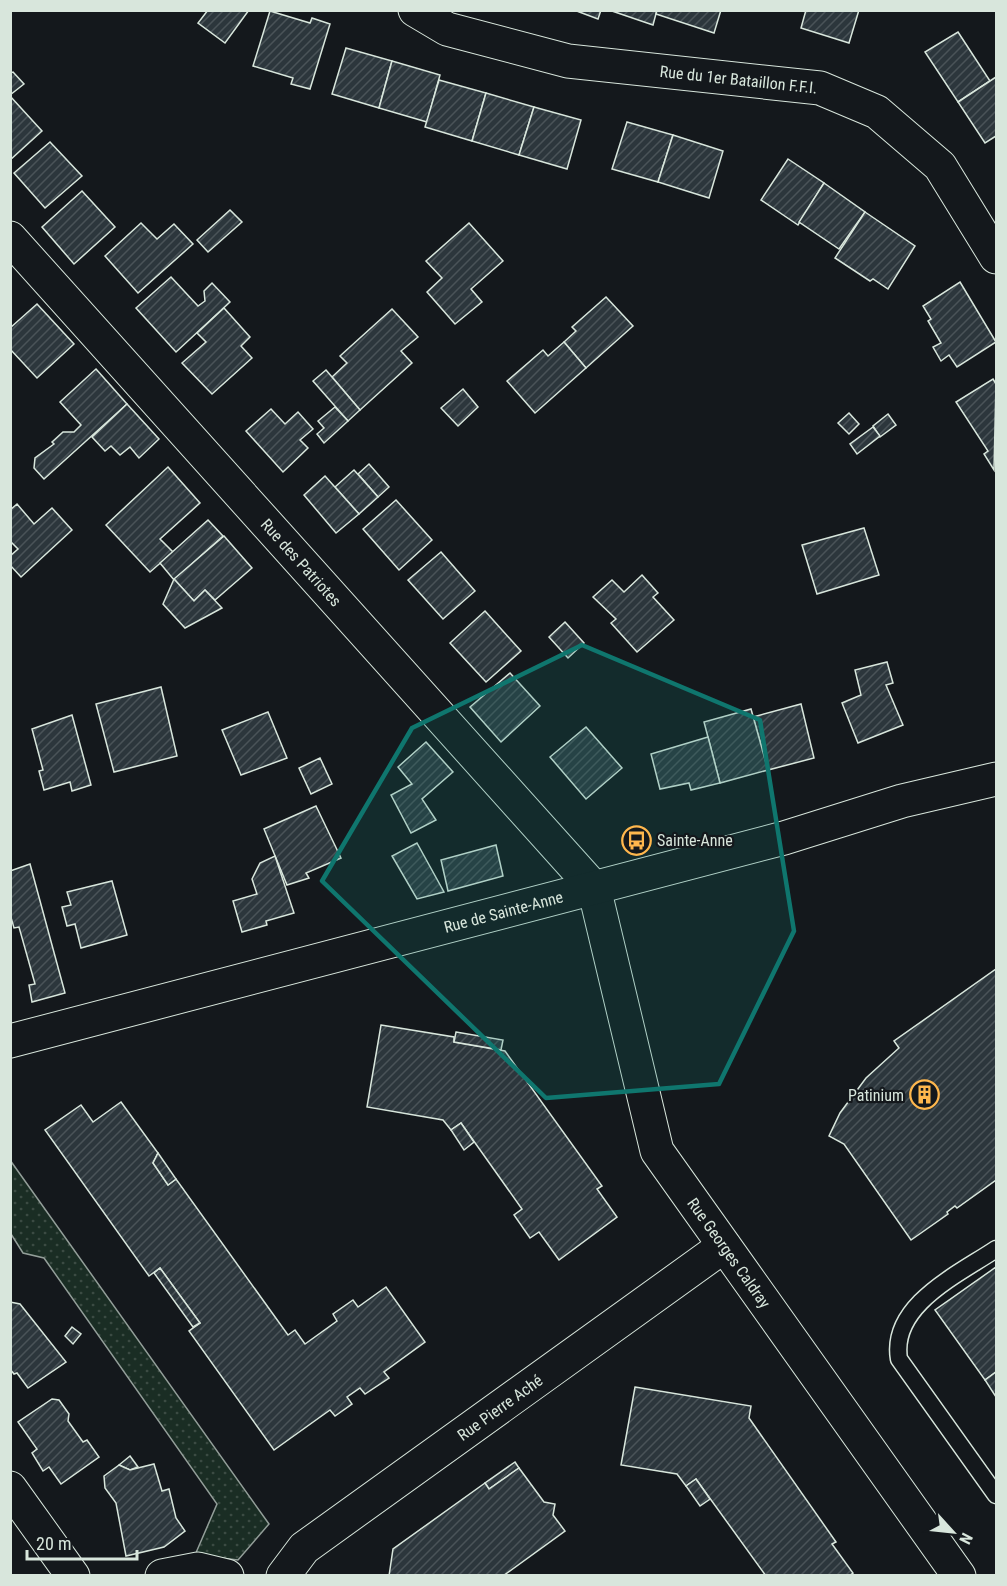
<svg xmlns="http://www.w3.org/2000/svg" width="1007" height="1586" viewBox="0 0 1007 1586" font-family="'Roboto Condensed',sans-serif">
<defs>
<pattern id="grass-dots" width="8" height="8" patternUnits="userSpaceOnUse" patternTransform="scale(1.5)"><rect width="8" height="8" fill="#1a2d24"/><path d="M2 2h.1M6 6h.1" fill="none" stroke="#3b4b43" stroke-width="1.8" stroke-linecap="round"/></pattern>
<pattern id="building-hatch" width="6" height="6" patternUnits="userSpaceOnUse" patternTransform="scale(1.5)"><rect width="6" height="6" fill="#2c363c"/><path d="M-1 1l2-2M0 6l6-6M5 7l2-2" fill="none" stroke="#4a5358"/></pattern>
</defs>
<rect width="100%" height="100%" fill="#14181c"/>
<path fill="url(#grass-dots)" stroke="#939e99" stroke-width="1.5" d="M10,1160L269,1524L238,1560L195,1555L217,1504L44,1258L23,1253L11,1234Z"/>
<g fill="url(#building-hatch)" stroke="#d8e6dc" stroke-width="1.5">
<path d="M208,10H249L225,43L198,23Z"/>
<path d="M574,10H601L598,19Z"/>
<path d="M609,10H657L653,25Z"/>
<path d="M657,10H721L714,33L656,14Z"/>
<path d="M806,10H859L849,43L801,28Z"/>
<path d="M270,11L310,23L312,18L330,24L310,89L291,84L293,78L253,66Z"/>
<path d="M958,32L990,81L958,102L925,52Z"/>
<path d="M346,48L392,61L379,108L332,94Z"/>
<path d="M392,61L440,75L427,122L379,108Z"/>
<path d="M13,72L24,84L10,95V73Z"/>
<path d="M996,77V136L985,143L958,102Z"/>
<path d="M439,80L486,93L472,141L425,127Z"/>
<path d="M486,93L534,107L519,155L472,141Z"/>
<path d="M10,96L42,131L10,160Z"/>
<path d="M534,107L581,120L567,169L519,155Z"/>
<path d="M627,122L673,135L658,182L612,169Z"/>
<path d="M673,135L723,151L709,198L658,182Z"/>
<path d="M50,142L82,176L45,208L14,173Z"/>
<path d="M788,159L824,183L798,225L761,200Z"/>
<path d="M824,183L865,212L839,249L799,222Z"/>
<path d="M82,191L115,227L74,264L42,227Z"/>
<path d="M230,210L242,222L208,252L197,240Z"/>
<path d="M865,212L915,246L888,289L873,279L870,281L835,258Z"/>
<path d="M141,223L157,239L174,224L193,244L138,293L105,256Z"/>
<path d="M469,223L503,261L471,289L482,302L455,324L427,292L442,278L426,261Z"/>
<path d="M171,277L198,306L205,301L204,291L212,283L230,302L176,352L136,308Z"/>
<path d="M960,282L996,342L957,367L949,355L941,361L933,347L941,343L928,321L931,319L923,306Z"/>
<path d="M606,297L633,326L586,368L564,342L576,331L572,327Z"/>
<path d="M37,304L74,344L37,378L10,349V328Z"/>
<path d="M224,308L250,337L241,346L252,358L212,394L182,363L206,342L197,333Z"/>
<path d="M392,309L418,337L401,351L412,363L360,410L332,377L347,363L340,356Z"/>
<path d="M564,342L586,368L535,413L507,381L543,350L548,356Z"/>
<path d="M96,369L127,404L44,479L34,468L35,458L54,444L52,442L63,432H74L81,425L60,402Z"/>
<path d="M326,370L360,410L348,421L313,381Z"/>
<path d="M993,379L996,384L994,470L984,454L988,451L956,402Z"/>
<path d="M463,389L478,407L458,426L441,408Z"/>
<path d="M127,404L159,439L139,458L130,447L120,455L111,446L105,451L92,437Z"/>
<path d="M335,407L348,421L324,443L317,434L324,428L318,421Z"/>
<path d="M271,409L285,424L298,412L313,429L300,440L308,448L283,472L246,431Z"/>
<path d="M849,413L859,424L849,434L838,423Z"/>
<path d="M888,414L896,425L880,437L873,426Z"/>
<path d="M873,427L880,436L857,454L850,444Z"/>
<path d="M369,464L389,487L378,497L358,474Z"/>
<path d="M168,467L200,503L160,539L173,552L150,572L106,525Z"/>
<path d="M354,470L378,497L359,514L335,487Z"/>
<path d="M325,476L359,514L336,533L304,495Z"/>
<path d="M396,500L432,540L399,570L363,529Z"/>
<path d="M17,504L34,524L52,508L72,530L21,577L10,565V556L18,549L10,541V510Z"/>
<path d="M208,520L223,536L174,580L160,563Z"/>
<path d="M864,528L879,575L817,594L802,545Z"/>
<path d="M224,536L252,568L215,600L205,590L194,601L174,579Z"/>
<path d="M441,552L475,591L443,619L408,580Z"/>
<path d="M642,575L658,593L653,597L674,620L637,652L611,623L616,619L593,597L612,580L624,592Z"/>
<path d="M174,579L194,601L205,590L222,608L185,628L163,604Z"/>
<path d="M485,611L521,651L486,682L450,643Z"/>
<path d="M565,622L584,643L568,658L549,637Z"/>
<path d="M887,662L893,683L886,685L903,725L858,743L842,703L861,695L855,670Z"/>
<path d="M510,673L540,706L501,742L470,707Z"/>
<path d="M161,687L177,756L114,772L96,704Z"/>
<path d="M801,704L814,758L768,770L753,717Z"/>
<path d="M751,709L768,770L720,783L704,722Z"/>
<path d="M268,712L287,758L241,775L222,730Z"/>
<path d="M72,715L91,785L72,791L70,782L44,790L39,771L43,770L32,729Z"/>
<path d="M586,727L622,768L586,799L550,757Z"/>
<path d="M708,737L720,783L691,790L689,783L660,789L651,754Z"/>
<path d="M426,742L453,772L422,799L436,820L411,833L391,795L412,784L398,767Z"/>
<path d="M320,758L332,784L311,794L299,768Z"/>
<path d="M316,806L341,858L306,873L309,878L287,885L264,829Z"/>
<path d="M417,843L444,892L417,899L392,856Z"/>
<path d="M496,845L503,876L448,891L441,860Z"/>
<path d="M275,856L294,913L266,921L267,925L242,932L233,901L257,894L252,879L260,863Z"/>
<path d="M30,864L65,993L32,1002L29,985L35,984L19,927L14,928L10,914V871Z"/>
<path d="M112,881L127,935L81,948L75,924L67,926L62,907L71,905L67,892Z"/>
<path d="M996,969V1180L957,1208L955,1206L947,1212L948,1214L911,1240L844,1144L829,1136L840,1113L866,1078L899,1048L894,1041Z"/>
<path d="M381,1025L454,1037V1042L505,1051L602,1186L597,1189L617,1217L559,1260L539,1232L530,1238L514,1215L522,1209L461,1123L451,1130L443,1120L367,1107Z"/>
<path d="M456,1032L503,1040L501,1050L454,1042Z"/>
<path d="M121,1102L158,1153L153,1163L168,1185L176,1179L288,1335L295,1330L305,1344L337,1321L333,1314L353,1300L358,1307L386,1287L425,1342L384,1372L389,1378L365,1394L360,1388L347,1397L352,1404L335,1416L330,1410L274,1450L189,1331L200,1323L160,1268L149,1276L45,1130L81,1105L93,1122Z"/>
<path d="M461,1123L474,1142L464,1150L451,1130Z"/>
<path d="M158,1153L176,1179L168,1185L153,1163Z"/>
<path d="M996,1267V1372L985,1380L935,1310Z"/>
<path d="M160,1268L200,1323L193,1327L154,1273Z"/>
<path d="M10,1302L20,1304L66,1362L28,1388L17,1373L14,1374L10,1369Z"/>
<path d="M72,1327L81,1334L73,1344L65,1336Z"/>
<path d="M996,1372V1397L985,1380Z"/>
<path d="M635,1387L751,1406L749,1418L836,1542L832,1544L853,1573L849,1576H766L696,1479L686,1486L677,1474L621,1465Z"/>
<path d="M52,1399L59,1400L69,1414L68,1421L83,1442L87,1440L99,1457L61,1484L49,1467L43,1471L32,1453L37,1449L18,1422Z"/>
<path d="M130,1456L138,1467L130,1470L119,1465Z"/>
<path d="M515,1462L519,1468L489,1489L485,1483Z"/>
<path d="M154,1464L162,1491L169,1489L176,1518L185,1531L164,1547L126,1556L116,1503L105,1488L104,1476L119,1465L130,1470Z"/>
<path d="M519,1468L544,1502L555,1504L553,1515L565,1531L503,1576H389L393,1549L485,1483L489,1489Z"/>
<path d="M696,1479L710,1499L700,1506L686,1486Z"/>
</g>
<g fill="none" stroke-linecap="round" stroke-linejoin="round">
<defs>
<path id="lane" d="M996,1249C959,1274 890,1305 899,1359L996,1495"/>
<g id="street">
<path id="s1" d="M415,10L447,29L568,61L820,88L877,112L940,166L996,257"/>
<path id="s2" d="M10,238L594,888L657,1151L959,1576"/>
<path d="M10,1488L73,1576"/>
<path d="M162,1576L198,1569L227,1576"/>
<path id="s3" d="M283,1576L304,1548L724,1246"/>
</g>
<g id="secondary">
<path id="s4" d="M10,1041L784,838L902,801L996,779"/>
</g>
</defs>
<use href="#lane" stroke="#d8e6dc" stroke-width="19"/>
<use href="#street" stroke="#d8e6dc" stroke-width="35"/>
<use href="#secondary" stroke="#d8e6dc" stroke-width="35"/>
<use href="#lane" stroke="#14181c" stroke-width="16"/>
<use href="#street" stroke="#14181c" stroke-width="33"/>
<use href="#secondary" stroke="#14181c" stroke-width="33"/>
</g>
<path fill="#0f766e" fill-opacity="0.2" stroke="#0f766e" stroke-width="4.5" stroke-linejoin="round" d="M582,645L760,720L794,931L719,1084L546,1098L322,881L412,728Z"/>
<defs>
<symbol id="bus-ring" viewBox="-11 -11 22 22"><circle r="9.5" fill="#14181c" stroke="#ffb74d" stroke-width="1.5"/><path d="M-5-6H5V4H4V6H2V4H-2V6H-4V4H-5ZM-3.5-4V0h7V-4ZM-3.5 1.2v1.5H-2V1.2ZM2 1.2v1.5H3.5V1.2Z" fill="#ffb74d"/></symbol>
<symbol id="building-ring" viewBox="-11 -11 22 22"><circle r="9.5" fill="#14181c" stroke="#ffb74d" stroke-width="1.5"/><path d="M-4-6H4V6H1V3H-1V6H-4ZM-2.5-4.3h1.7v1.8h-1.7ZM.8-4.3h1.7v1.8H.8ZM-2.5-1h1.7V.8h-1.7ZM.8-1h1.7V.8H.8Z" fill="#ffb74d"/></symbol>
</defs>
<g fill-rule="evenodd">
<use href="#bus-ring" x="620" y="824" width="33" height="33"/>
<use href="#building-ring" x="908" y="1078" width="33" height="33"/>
</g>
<g text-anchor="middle" stroke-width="4.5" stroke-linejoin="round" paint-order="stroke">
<g font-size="16" fill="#d8e6dc" stroke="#14181c">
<text dy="6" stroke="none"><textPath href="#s1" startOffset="334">Rue du 1er Bataillon F.F.I.</textPath></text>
<text dy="6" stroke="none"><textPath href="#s2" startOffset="436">Rue des Patriotes</textPath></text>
<text dy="6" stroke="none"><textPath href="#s4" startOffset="510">Rue de Sainte-Anne</textPath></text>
<text dy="6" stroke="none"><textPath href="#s2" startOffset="1269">Rue Georges Caldray</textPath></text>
<text dy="6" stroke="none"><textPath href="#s3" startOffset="276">Rue Pierre Aché</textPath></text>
</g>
<g font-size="16" fill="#d8e6dc" stroke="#14181c" text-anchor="start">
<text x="657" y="846">Sainte-Anne</text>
<text x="904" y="1101" text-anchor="end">Patinium</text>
</g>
</g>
<rect width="1007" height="1586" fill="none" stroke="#d8e6dc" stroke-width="24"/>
<g transform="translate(953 1532) rotate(117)" stroke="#14181c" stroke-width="4.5" paint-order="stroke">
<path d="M0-4.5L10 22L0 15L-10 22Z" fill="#d8e6dc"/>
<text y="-9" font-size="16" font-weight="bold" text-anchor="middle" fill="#d8e6dc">N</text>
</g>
<path d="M27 1550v9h110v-9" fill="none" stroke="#d8e6dc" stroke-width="3"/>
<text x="36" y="1550" font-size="18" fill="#d8e6dc" stroke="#14181c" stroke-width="4.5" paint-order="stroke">20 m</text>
</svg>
